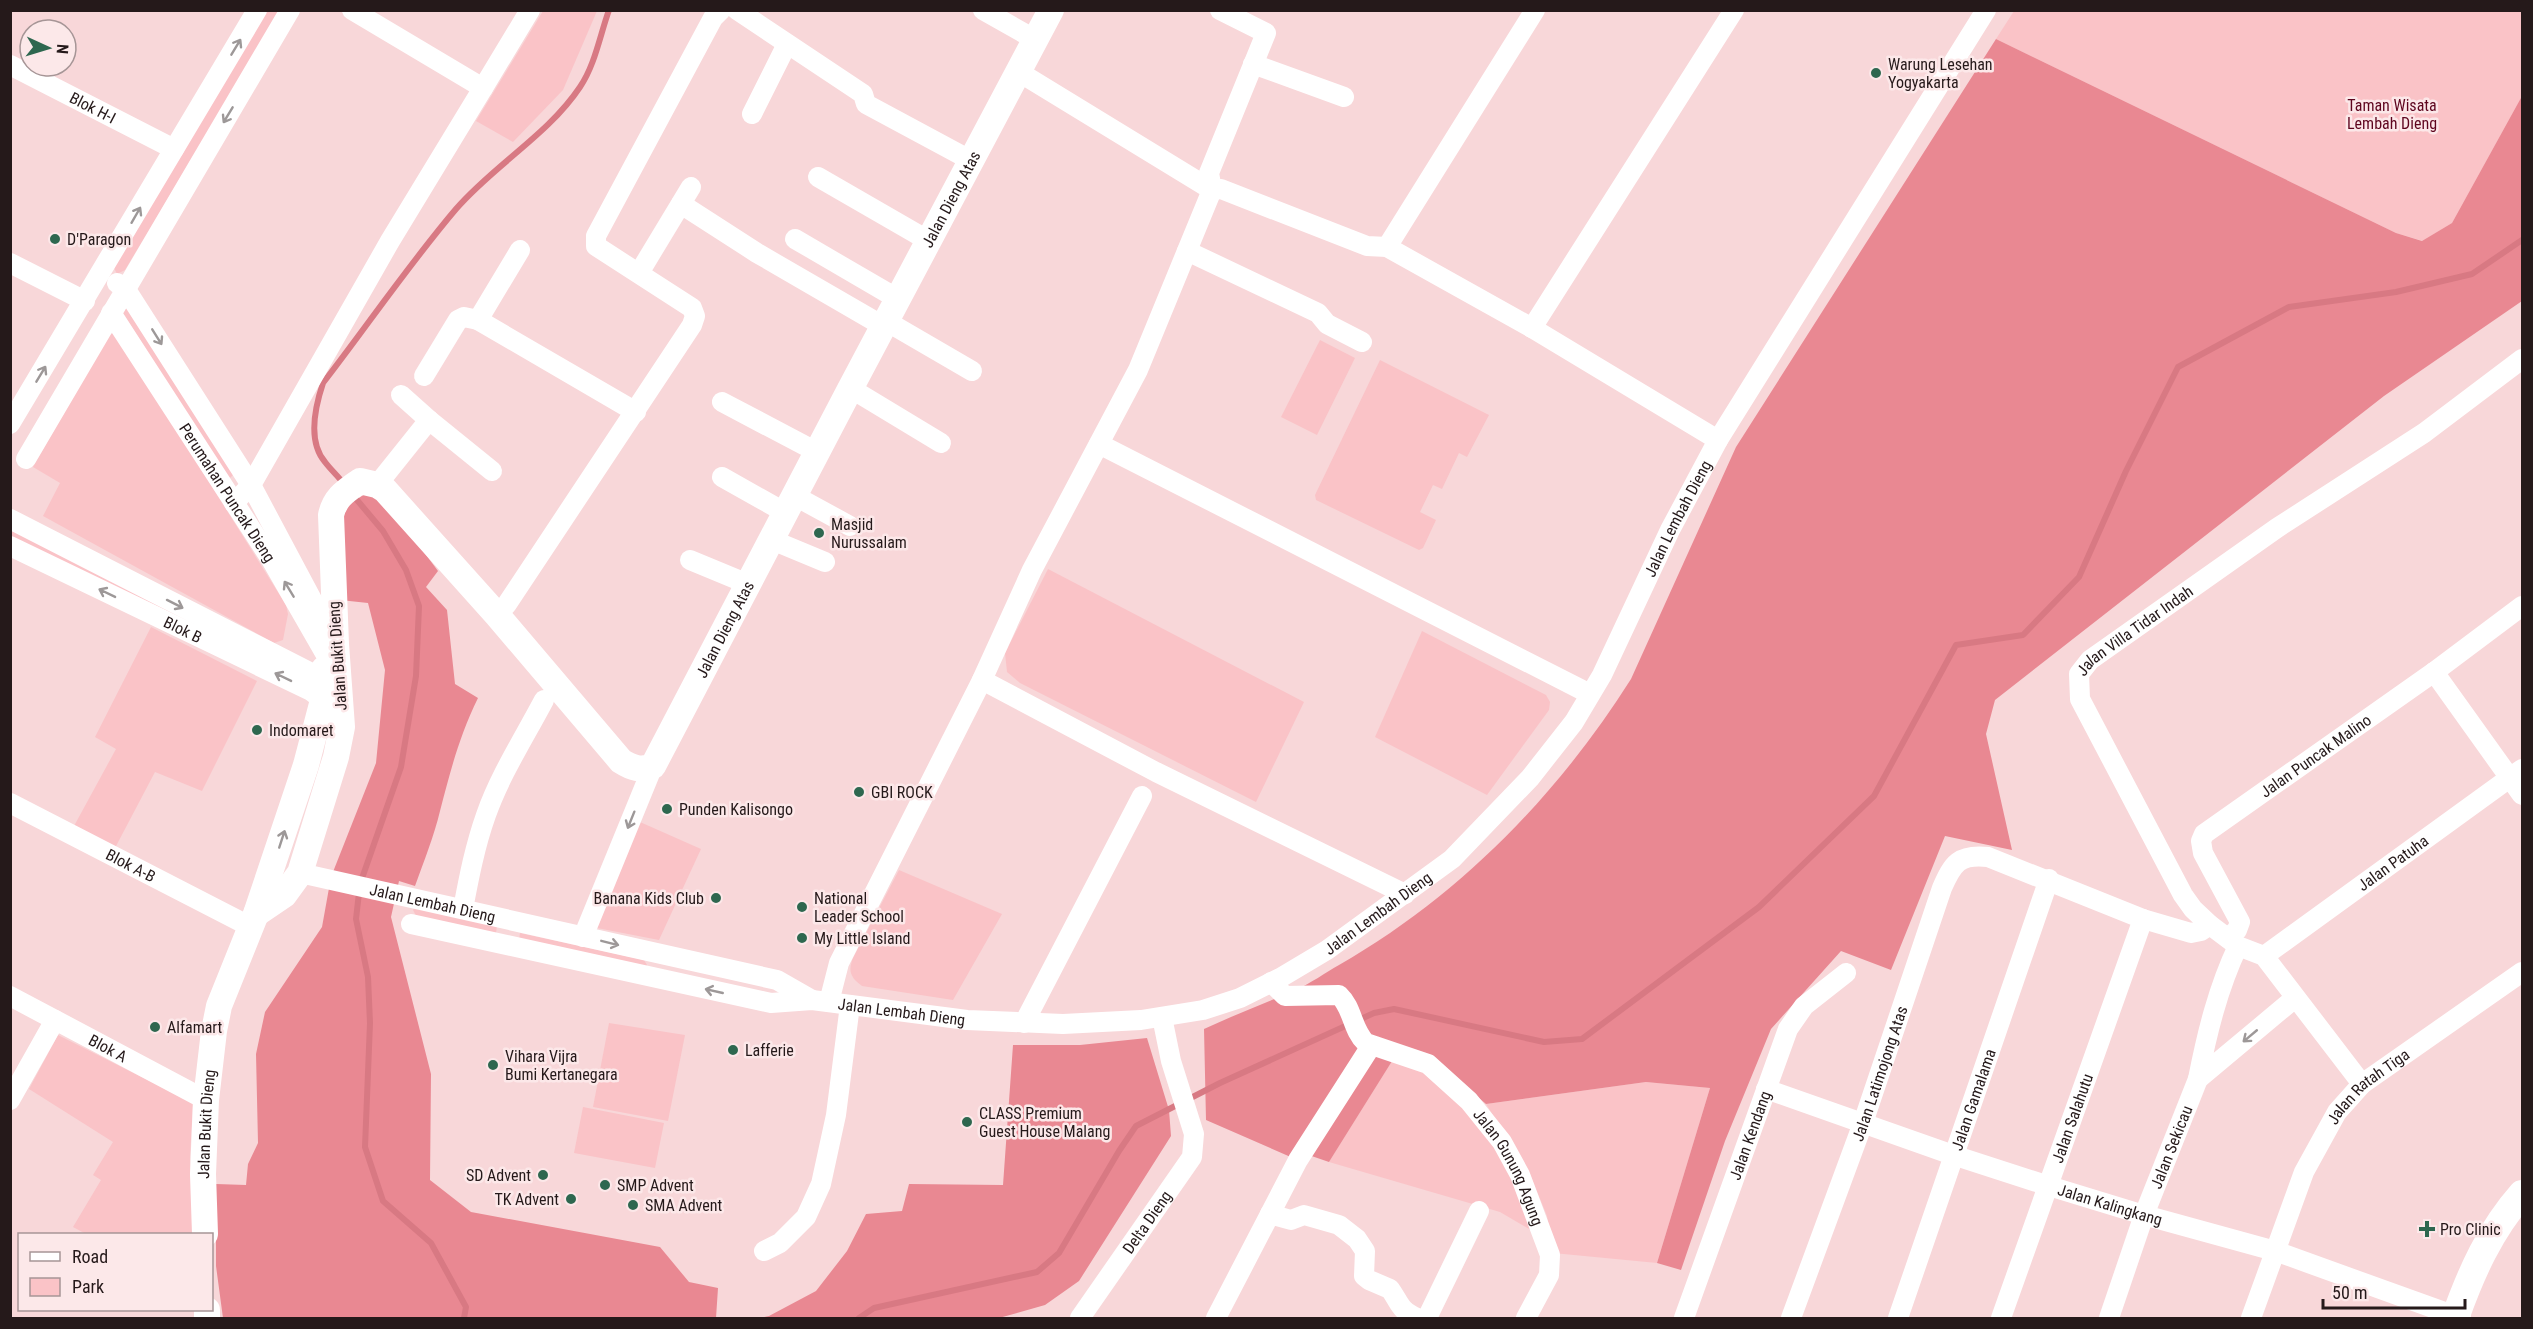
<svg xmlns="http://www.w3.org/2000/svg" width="2533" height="1329" viewBox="0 0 2533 1329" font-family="'Roboto Condensed',sans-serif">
<rect width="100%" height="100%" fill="#f8d7d9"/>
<g fill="#fac3c7">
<path d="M266,11H280L125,270L117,274L114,268Z"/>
<path d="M543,11H597L563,90L513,142L476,121Z"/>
<path d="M2014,11H2522V96L2452,223L2423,241L2396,233L1996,39Z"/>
<path d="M123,302L234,474L230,478L226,476L120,308Z"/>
<path d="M114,333L117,335L286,605L288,614L283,640L274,643L43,516L60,483L33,467L109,335Z"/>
<path d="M1320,340L1355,358L1317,435L1281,417Z"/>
<path d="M1380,360L1489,415L1467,457L1459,453L1442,489L1433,485L1420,512L1436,520L1423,548L1419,550L1316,500L1315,495Z"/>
<path d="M10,529L262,657L11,538Z"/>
<path d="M1048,569L1304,702L1256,802L1020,683L1007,672L1005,653Z"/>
<path d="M151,627L257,681L202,791L155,772L115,848L74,826L116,749L95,737Z"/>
<path d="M1422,631L1546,695L1550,702L1549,710L1487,795L1375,737Z"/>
<path d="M640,822L701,849L659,940L597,928Z"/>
<path d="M899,870L1002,914L953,1000L862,986C850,977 848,971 853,958Z"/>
<path d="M415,907L497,926L496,933L416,916L413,910Z"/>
<path d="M520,933L644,960L647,965L645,968L519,940Z"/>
<path d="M609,1023L685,1035L668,1121L593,1107Z"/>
<path d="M58,1035L193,1103L190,1157L193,1234H86L73,1227L101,1180L93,1175L113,1142L29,1089Z"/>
<path d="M1394,1058L1429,1071L1501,1150L1536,1233L1500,1212L1329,1162Z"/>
<path d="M1646,1082L1710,1088L1657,1263L1553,1253L1547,1216L1530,1174L1486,1104Z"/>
<path d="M583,1107L664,1123L655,1168L574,1153Z"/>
</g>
<g fill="#e98892">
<path d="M1996,39L2396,233L2422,241L2452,223L2522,96V301L2384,396L1995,700L1986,734L2012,850L1945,836L1891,970L1841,951L1771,1029L1725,1141L1681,1270L1657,1263L1710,1088L1646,1082L1486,1104L1445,1069L1394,1058L1329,1162L1297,1151L1293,1158L1206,1120L1204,1029C1234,1015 1265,1003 1296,990C1311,983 1325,973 1339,965C1458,897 1558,795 1631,679L1736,447Z"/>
<path d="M370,491L386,501L438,571L426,587L447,610L455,684L478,698C459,737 451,769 440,811C434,836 424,861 415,886L399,881L391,917L431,1074L430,1180L471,1212L660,1247L689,1282L718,1288L716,1318H223L216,1266V1184L246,1185L248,1164L258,1143L256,1054L265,1012L322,927L331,877L376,763L385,670L368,603L340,600L337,529L349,504Z"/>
<path d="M1147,1038L1169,1110L1171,1136L1079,1281L1045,1305L999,1318H760L769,1316L816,1291L847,1251L866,1214L902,1211L909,1184L1003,1185L1013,1045H1080Z"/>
</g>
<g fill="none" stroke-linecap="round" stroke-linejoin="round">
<g stroke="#d87983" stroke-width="6">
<path d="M344,484C338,476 331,470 325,462C307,441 315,407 323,383C367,326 410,263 456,209C494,165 548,135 580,87C595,65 600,35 609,10"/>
<path d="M352,494L383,531L406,570L419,606L416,676L401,767L360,884L356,919L368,977L370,1023L365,1147L383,1201L431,1243L466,1307L464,1318"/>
<path d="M859,1318L874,1308L1037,1272L1059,1253L1119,1151L1136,1126L1220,1083L1374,1013L1394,1009L1544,1042L1582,1039L1759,907L1874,796L1956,645L2023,635L2079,577L2126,471L2178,367L2289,307L2396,292L2472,274L2522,240"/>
</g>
<g stroke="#fff" stroke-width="20">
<path d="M352,10L483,88L530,10"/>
<path d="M737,10L863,94L866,104L972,161"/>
<path d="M983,10L1036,40"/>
<path d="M1253,64L1344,97"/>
<path id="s1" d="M10,65L174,149"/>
<path d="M1019,72L1212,190L1221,189L1367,246L1387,247L1532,328L1718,440"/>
<path d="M752,114L787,44"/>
<path d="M818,177L929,241"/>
<path d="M681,204L757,253L883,326"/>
<path d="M795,239L898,299"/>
<path d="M1387,247L1535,10"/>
<path d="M520,250L478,320L636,412"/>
<path d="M1187,251L1318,313L1327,324L1362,342"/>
<path d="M10,263L85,301"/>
<path d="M639,273L691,187"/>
<path d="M117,283L125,288L251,485L334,641"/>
<path id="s2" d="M111,313L272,561L338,676"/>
<path d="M886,321L972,371"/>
<path d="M1532,328L1734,10"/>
<path d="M424,376L458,320L464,317L478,320"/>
<path d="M850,388L941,443"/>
<path d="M401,395L429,420"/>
<path d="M722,402L817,452"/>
<path d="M10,424L257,10"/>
<path d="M1099,444L1590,694"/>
<path d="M26,459L290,10"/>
<path d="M722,477L786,513"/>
<path d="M377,485L429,420L492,471"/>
<path d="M795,496L850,526"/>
<path d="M234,503L251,485L390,241L483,88"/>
<path d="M10,519L323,679L330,689"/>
<path d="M772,540L825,562"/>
<path id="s3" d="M10,546L311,691L323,700L328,708"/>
<path d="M690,560L748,584"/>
<path d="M497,615L507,604L692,325L695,316L692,308L596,246V236L713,18L721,10"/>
<path d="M2434,672L2522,795"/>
<path d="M982,680L1156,772L1405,894"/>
<path id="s4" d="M10,803L251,927"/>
<path id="s5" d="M300,873L777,980L812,1000"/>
<path d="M463,909C469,877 475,846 486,815C500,775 524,738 544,700"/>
<path id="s6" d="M411,924L771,1003L812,1000L967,1020L1063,1024L1141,1020L1203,1010L1240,998L1280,978L1327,950L1452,859L1530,778L1574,722L1602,675L1670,530L1718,440L1986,10"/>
<path d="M583,937L653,766"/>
<path id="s7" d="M2228,938L2237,930L2240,922L2203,853L2201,841L2204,834L2434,672L2522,606"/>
<path d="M2238,946C2218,988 2207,1033 2198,1079L2295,998"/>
<path id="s8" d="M2264,956L2522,769"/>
<path id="s9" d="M1271,982L1285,996L1339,995C1353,1008 1352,1030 1366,1043L1428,1064L1469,1101L1502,1142L1520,1175L1550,1255L1549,1275L1526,1318"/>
<path id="s10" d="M10,996L206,1100"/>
<path d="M829,1002L839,963L982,680L1032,570L1138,370L1212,190L1209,173L1266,33L1220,10"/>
<path d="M1024,1023L1142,796"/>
<path id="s11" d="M2362,1084L2264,956L2238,946L2210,925L2193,909L2183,895L2080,699L2079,674L2090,660L2277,528L2424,433L2522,359"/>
<path id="s12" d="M1766,1089L1953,1155L2049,1186L2144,1215L2275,1251L2461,1318"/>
<path d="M10,1100L55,1020"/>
<path d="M1270,1214L1291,1220L1304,1215L1339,1225L1357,1239L1365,1251L1364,1276L1369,1280L1390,1289C1400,1303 1399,1310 1417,1318"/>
<path d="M764,1251L780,1243L806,1217L821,1184L836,1115L850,1005"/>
<path id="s13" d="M1080,1318L1192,1157L1194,1134L1171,1061L1162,1017"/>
<path d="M1216,1318L1298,1160L1371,1046"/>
<path d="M1427,1318L1479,1211"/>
<path id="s14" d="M1684,1318L1788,1029L1804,1006L1846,973"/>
<path id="s15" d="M1791,1318L1863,1123L1942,888C1953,863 1959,854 1988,857L2143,919L2191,933L2201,931L2210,925"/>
<path id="s16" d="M1898,1318L2049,879"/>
<path id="s17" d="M2001,1318L2143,919"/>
<path id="s18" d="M2109,1318L2144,1215L2198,1079"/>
<path id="s19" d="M2251,1318L2304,1172L2337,1112L2362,1084L2522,972"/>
</g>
<g stroke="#fff" stroke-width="26">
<path id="s20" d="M256,914L284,895L300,873L336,757L342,727L336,644L331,515C335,497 346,491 360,481L377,485L385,490L497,615L621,761C632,768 641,771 653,766L849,391L1051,10"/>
<path id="s21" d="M205,1234L203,1174L206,1100L214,1031L219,1006L256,914L306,765L323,700L324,669"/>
<path d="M207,1310V1318"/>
</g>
<path stroke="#fff" stroke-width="28" d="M2455,1318C2471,1273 2490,1230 2522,1194"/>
</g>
<defs><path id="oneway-shaft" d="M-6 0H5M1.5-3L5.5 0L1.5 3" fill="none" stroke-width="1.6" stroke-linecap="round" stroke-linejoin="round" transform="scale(1.5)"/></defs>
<g stroke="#9d9898">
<use href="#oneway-shaft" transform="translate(236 47) rotate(-59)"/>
<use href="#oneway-shaft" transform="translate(228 115) rotate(121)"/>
<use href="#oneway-shaft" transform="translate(136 215) rotate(-60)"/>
<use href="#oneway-shaft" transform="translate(157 337) rotate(58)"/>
<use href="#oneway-shaft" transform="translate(41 374) rotate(-59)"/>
<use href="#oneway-shaft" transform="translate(289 589) rotate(-121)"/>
<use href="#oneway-shaft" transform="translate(107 593) rotate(-154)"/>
<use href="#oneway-shaft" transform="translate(175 604) rotate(27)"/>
<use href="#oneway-shaft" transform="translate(283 677) rotate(-154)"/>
<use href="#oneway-shaft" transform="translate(631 820) rotate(112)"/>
<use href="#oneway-shaft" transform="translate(282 839) rotate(-72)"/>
<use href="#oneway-shaft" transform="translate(610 943) rotate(14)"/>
<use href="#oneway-shaft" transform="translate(714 991) rotate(-167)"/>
<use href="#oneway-shaft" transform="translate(2250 1036) rotate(140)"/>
</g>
<g fill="#2e674f" stroke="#fce8e9" stroke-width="2">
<circle cx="1876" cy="73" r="6"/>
<circle cx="55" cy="239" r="6"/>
<circle cx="819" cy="533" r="6"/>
<circle cx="257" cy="730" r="6"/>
<circle cx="859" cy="792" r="6"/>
<circle cx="667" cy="809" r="6"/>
<circle cx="716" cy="898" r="6"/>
<circle cx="802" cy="907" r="6"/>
<circle cx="802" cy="938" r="6"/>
<circle cx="155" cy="1027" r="6"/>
<circle cx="733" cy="1050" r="6"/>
<circle cx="493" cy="1065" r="6"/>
<circle cx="967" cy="1122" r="6"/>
<circle cx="543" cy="1175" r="6"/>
<circle cx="605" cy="1185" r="6"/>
<circle cx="571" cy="1199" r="6"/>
<circle cx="633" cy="1205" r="6"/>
<path d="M2424 1220h6v6h6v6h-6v6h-6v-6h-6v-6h6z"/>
</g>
<g text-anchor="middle" stroke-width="5" stroke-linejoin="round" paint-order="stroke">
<g font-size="16" fill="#25191a" stroke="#fce8e9" text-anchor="start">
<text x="1888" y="70">Warung Lesehan<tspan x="1888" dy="18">Yogyakarta</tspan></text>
<text x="67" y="245">D'Paragon</text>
<text x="831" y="530">Masjid<tspan x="831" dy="18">Nurussalam</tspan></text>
<text x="269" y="736">Indomaret</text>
<text x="871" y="798">GBI ROCK</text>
<text x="679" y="815">Punden Kalisongo</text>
<text x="704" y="904" text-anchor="end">Banana Kids Club</text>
<text x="814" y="904">National<tspan x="814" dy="18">Leader School</tspan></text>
<text x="814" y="944">My Little Island</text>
<text x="167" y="1033">Alfamart</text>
<text x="745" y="1056">Lafferie</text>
<text x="505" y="1062">Vihara Vijra<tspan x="505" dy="18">Bumi Kertanegara</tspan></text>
<text x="979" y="1119">CLASS Premium<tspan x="979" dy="18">Guest House Malang</tspan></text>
<text x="531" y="1181" text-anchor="end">SD Advent</text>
<text x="617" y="1191">SMP Advent</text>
<text x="559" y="1205" text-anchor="end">TK Advent</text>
<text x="645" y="1211">SMA Advent</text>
<text x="2440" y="1235">Pro Clinic</text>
</g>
<g font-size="16" fill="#5e051e" stroke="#fce8e9">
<text x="2392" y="111">Taman Wisata<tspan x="2392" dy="18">Lembah Dieng</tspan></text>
</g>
<g font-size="16" fill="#25191a" stroke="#fce8e9">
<text dy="6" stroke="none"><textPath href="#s1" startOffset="93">Blok H-I</textPath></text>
<text dy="6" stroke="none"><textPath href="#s20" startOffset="1532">Jalan Dieng Atas</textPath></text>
<text dy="6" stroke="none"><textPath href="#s2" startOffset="214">Perumahan Puncak Dieng</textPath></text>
<text dy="6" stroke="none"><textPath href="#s6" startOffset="1508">Jalan Lembah Dieng</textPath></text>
<text dy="6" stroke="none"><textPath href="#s3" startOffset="192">Blok B</textPath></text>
<text dy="6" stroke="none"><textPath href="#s20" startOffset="1046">Jalan Dieng Atas</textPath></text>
<text dy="6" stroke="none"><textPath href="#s11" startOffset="582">Jalan Villa Tidar Indah</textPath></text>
<text transform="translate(337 656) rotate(-94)" y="6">Jalan Bukit Dieng</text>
<text dy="6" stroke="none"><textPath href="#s7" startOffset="255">Jalan Puncak Malino</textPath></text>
<text dy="6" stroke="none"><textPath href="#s8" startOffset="159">Jalan Patuha</textPath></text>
<text dy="6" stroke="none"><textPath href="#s4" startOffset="136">Blok A-B</textPath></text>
<text dy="6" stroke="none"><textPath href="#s5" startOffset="136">Jalan Lembah Dieng</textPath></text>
<text dy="6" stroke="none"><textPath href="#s6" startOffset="1004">Jalan Lembah Dieng</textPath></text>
<text dy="6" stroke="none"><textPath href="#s6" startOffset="500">Jalan Lembah Dieng</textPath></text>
<text dy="6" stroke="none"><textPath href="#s10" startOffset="111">Blok A</textPath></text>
<text dy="6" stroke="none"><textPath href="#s15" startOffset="260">Jalan Latimojong Atas</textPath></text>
<text dy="6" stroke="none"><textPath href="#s19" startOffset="264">Jalan Ratah Tiga</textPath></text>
<text dy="6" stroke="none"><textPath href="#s16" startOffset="231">Jalan Gamalama</textPath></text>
<text dy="6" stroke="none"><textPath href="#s17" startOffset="212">Jalan Salahutu</textPath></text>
<text dy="6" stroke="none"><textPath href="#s21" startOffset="110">Jalan Bukit Dieng</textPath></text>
<text dy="6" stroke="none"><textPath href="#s14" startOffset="194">Jalan Kendang</textPath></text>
<text dy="6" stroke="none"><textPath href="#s18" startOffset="182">Jalan Sekicau</textPath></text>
<text dy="6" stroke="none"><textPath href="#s9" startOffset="328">Jalan Gunung Agung</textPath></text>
<text dy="6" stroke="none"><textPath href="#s12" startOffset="363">Jalan Kalingkang</textPath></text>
<text dy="6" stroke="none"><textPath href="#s13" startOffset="117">Delta Dieng</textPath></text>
</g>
</g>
<rect width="2533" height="1329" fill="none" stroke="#25191a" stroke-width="24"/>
<rect x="18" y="1233" width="195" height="78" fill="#fce8e9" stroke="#a69596" stroke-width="1.5"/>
<rect x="30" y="1252" width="30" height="9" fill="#ffffff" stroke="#a69596" stroke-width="1.5"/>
<text x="72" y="1263" font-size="18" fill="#25191a">Road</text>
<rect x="30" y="1278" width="30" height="18" fill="#fac3c7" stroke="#a69596" stroke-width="1.5"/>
<text x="72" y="1293" font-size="18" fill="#25191a">Park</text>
<g transform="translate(48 48) rotate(94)"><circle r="28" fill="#fce8e9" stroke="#a69596" stroke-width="1.5"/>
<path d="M0-4.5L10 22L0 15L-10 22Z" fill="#2e674f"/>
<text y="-9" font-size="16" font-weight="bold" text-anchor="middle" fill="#25191a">N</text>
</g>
<path d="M2323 1299v9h142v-9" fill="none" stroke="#25191a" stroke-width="3"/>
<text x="2332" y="1299" font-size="18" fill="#25191a" stroke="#fce8e9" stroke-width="4.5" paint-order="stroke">50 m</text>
</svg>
